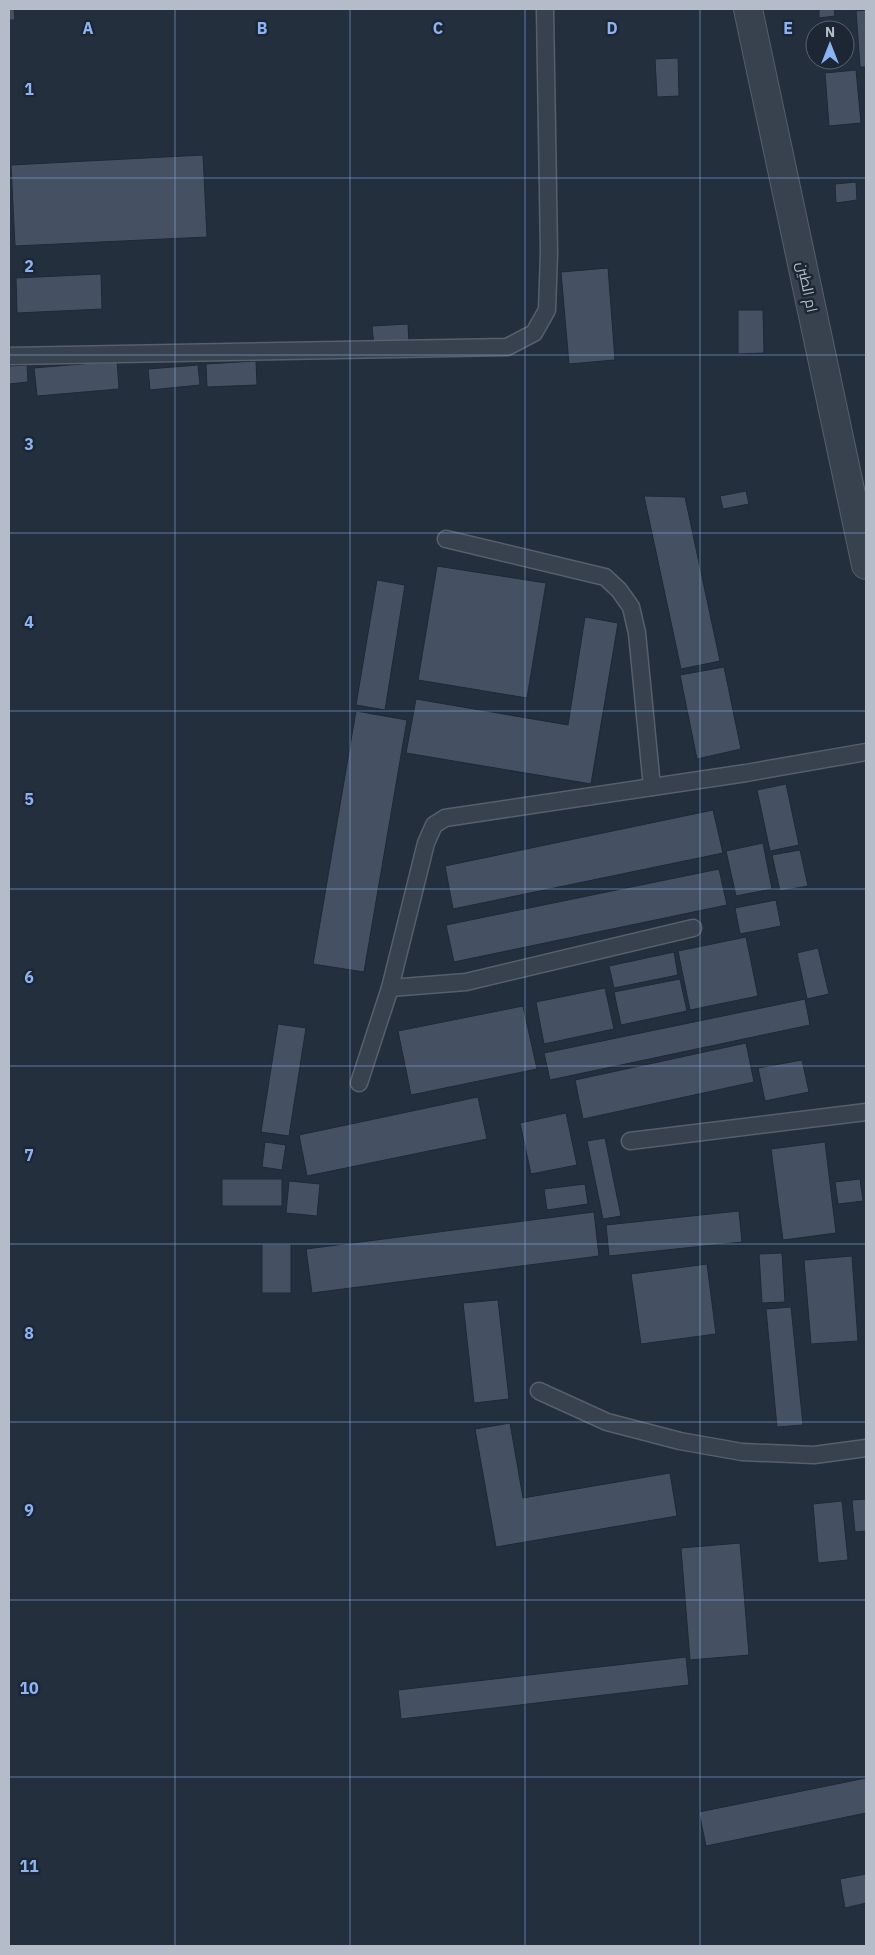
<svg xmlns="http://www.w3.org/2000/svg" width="875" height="1955" viewBox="0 0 875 1955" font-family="'IBM Plex Sans',Cairo,sans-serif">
<rect width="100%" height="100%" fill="#242f3e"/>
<g fill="#455162" stroke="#1f2835">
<path d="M9,9H14L15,20H9Z"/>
<path d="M819,9H834L835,16L819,18Z"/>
<path d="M866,10V67H860L856,11Z"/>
<path d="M678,58L679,96L657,97L655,59Z"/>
<path d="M856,70L861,123L829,126L825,73Z"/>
<path d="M203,155L207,237L15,246L11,165Z"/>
<path d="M856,182L857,200L836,203L835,184Z"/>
<path d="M608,268L615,360L569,364L561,272Z"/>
<path d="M101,274L102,309L17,313L16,278Z"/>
<path d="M738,310H763L764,353L738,354Z"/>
<path d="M408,324L409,345L374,346L372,326Z"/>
<path d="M117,361L119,389L37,396L34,368Z"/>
<path d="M256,361L257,385L207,387L206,364Z"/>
<path d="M27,365L28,382L9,384V366Z"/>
<path d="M198,365L200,385L150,390L148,369Z"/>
<path d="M746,491L749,504L723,509L720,496Z"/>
<path d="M644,496L685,497L720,661L681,669Z"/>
<path d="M437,566L546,583L527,698L418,680Z"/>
<path d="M377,580L405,585L385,710L356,705Z"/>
<path d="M585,617L618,623L591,784L406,753L416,699L568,725Z"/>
<path d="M724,667L741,749L697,759L680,675Z"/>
<path d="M356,711L407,720L364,972L313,964Z"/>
<path d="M786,784L799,845L770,851L757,790Z"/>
<path d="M713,810L723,853L453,909L445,866Z"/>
<path d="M763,843L772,889L736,896L726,851Z"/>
<path d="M800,850L808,886L780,891L772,855Z"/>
<path d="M719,869L727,905L454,962L446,925Z"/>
<path d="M776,900L781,926L740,934L735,908Z"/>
<path d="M746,937L758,996L690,1010L678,951Z"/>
<path d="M818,948L829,994L807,999L797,953Z"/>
<path d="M674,952L678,975L614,988L609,966Z"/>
<path d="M680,979L687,1011L621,1025L614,992Z"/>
<path d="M605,988L614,1029L544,1044L536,1002Z"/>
<path d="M805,999L810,1025L550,1080L544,1053Z"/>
<path d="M523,1006L537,1069L411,1095L398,1031Z"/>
<path d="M278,1024L306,1028L289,1136L261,1132Z"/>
<path d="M746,1043L754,1082L583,1119L575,1080Z"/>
<path d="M802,1060L809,1092L765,1101L758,1068Z"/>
<path d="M478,1097L487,1139L307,1176L299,1135Z"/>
<path d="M566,1113L577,1165L531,1174L520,1123Z"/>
<path d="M605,1138L621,1216L603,1219L587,1141Z"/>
<path d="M265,1142L286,1145L282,1170L262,1167Z"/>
<path d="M825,1142L836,1233L783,1240L771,1149Z"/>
<rect x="222" y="1179" width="60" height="27"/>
<path d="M860,1179L863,1201L838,1204L835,1182Z"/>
<path d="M289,1181L320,1184L317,1216L286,1213Z"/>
<path d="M585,1184L588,1204L547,1210L544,1189Z"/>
<path d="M739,1211L742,1242L609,1256L606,1225Z"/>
<path d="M594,1212L599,1256L312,1293L306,1249Z"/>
<rect x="262" y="1244" width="29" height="49"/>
<path d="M782,1253L785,1302L762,1303L759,1254Z"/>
<path d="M852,1256L858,1341L811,1344L804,1260Z"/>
<path d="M707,1264L716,1334L641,1344L631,1274Z"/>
<path d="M498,1300L509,1399L474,1403L463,1303Z"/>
<path d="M791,1307L803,1425L777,1427L766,1309Z"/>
<path d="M510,1423L523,1498L670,1473L677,1516L496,1547L475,1429Z"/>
<path d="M866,1499V1531L855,1532L852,1500Z"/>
<path d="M842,1501L848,1560L818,1563L813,1504Z"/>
<path d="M740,1543L749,1655L690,1660L681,1548Z"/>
<path d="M686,1657L689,1685L401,1719L398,1690Z"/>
<path d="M866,1778V1813L706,1846L699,1812Z"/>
<path d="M866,1874V1903L845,1908L840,1879Z"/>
</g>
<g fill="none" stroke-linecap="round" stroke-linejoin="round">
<defs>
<g id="service">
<path d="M9,356L507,347L534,333L547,310L549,253L545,9"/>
<path d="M446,539L605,577L619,590L631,607L637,633L652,787"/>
<path d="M390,988L466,982L693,928"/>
<path d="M359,1083L390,988L426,843L434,825L445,818L746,773L866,752"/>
<path d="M630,1141L866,1112"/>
<path d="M539,1391L607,1422L680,1441L742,1452L814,1455L866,1448"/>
</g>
<path id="minor" d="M748,9L866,565"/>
</defs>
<use href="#service" stroke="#565f6c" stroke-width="19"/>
<use href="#minor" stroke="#565f6c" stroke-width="30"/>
<use href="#service" stroke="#38414e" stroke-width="16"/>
<use href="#minor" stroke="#38414e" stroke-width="28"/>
</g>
<path fill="none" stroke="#8ab4f8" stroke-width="1" stroke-opacity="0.55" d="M175,9V1946M350,9V1946M525,9V1946M700,9V1946M9,178H866M9,355H866M9,533H866M9,711H866M9,889H866M9,1066H866M9,1244H866M9,1422H866M9,1600H866M9,1777H866"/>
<g text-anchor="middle" stroke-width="5" stroke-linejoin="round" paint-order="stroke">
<g font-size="15" fill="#b4bcc9" stroke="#1d2633">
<text transform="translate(807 287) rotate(78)" y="5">ام الطين</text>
</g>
</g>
<g font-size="16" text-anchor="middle" font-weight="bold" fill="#8ab4f8" stroke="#1d2633" stroke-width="5" stroke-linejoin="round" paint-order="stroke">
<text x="88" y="34">A</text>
<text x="262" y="34">B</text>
<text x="438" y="34">C</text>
<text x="612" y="34">D</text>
<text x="788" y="34">E</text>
<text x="29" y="95">1</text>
<text x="29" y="272">2</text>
<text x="29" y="450">3</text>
<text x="29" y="628">4</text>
<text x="29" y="805">5</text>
<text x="29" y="983">6</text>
<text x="29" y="1161">7</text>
<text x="29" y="1339">8</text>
<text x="29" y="1516">9</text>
<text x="29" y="1694">10</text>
<text x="29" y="1872">11</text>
</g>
<rect width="875" height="1955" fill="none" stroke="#b4bcc9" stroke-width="20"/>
<g transform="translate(830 45)"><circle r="24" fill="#1d2633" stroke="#59626f"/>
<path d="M0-4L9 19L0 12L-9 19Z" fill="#8ab4f8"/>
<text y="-8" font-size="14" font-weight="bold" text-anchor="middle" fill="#b4bcc9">N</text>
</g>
</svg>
